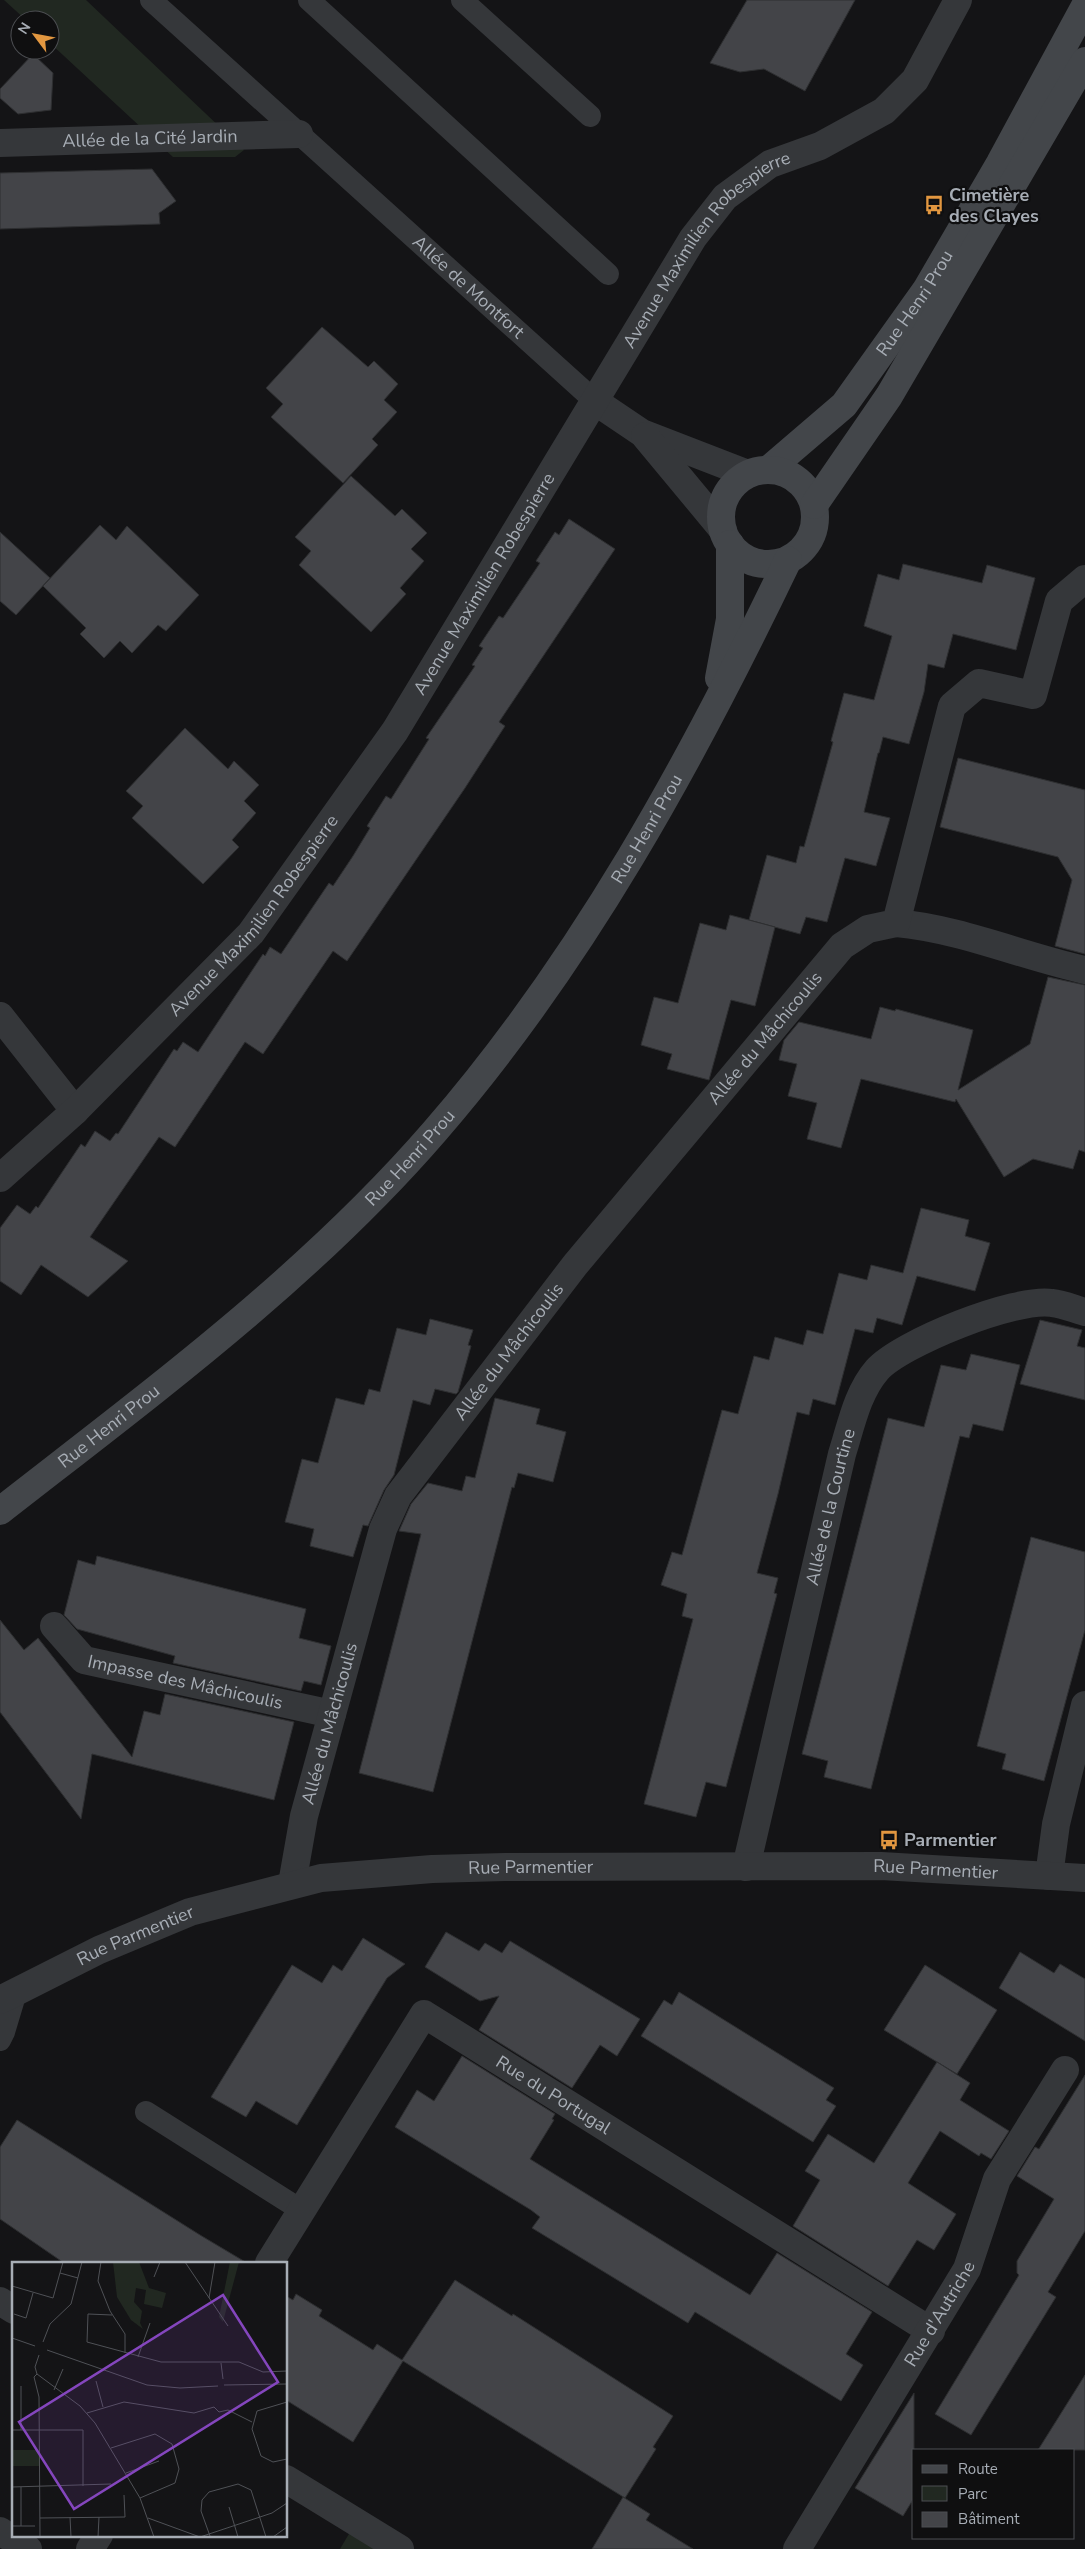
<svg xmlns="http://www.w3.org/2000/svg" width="1085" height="2549" viewBox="0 0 1085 2549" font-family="'Nunito Sans',sans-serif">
<rect width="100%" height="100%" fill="#141416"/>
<g fill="#212821">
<path d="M4,0H86L244,150L235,157H173L50,43V20H26Z"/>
<path d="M356,2522L401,2549H340Z"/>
</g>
<g fill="#434448" stroke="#2e2f31">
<path d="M747,0H855L805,91L764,69L740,72L710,63Z"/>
<path d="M33,54L53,73L51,110L18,114L0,98V89Z"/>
<path d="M152,169L176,201L159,213L160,224L0,229V173Z"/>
<path d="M322,327L368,367L374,361L398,384L384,400L397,412L372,439L378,445L343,483L271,417L283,404L266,388Z"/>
<path d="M351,476L395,516L402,509L427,533L411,549L424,561L400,588L406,594L371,632L299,565L311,551L295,537Z"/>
<path d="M569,519L615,549L499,722L505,726L465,788L347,961L333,951L263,1054L245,1042L175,1147L159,1137L90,1237L128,1261L88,1297L41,1265L21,1295L0,1281V1228L17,1205L30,1214L36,1206L38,1208L81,1144L85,1147L95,1131L110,1141L116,1133L118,1134L174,1049L177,1051L183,1042L198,1052L263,954L265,956L270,947L281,954L329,883L333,886L353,856L370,828L367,826L386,796L391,799L429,739L426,738L475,666L472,665L483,648L479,646L499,616L503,618L540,563L536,561L555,532L559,535Z"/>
<path d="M100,525L116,540L127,526L199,595L166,631L158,625L132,653L120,641L104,658L80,634L86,628L43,586Z"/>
<path d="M0,532L50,578L16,615L0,601Z"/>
<path d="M903,564L982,583L987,565L1035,578L1016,650L953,634L944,668L928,664L924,692L909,744L883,737L879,753H878L864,812L890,818L876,866L845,858L827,922L806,917L800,934L749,920L767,855L796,863L800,846L804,847L833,742L831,741L844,693L874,700L892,636L864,626L878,574L899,580Z"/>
<path d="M185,728L228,769L234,761L259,785L244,801L256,813L232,840L239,847L203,884L132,818L143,806L126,791Z"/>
<path d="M958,758L1085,790V954L1055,946L1072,880L1058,857L940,827Z"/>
<path d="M730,915L775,927L755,1006L731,1000L709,1080L667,1069L672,1054L641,1045L654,997L678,1003L700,923L726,930Z"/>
<path d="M1048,977L1085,985V1152L1079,1150L1073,1169L1033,1159L1004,1177L956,1099L955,1102L861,1079L841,1148L807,1139L817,1103L788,1096L797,1064L779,1060L784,1040L799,1022L871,1039L880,1007L895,1011L896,1009L973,1030L958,1090L1030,1044Z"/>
<path d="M921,1208L969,1220L965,1236L990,1243L975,1291L917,1276L902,1325L877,1318L873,1333L855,1329L835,1405L813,1399L809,1415L797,1412L778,1494L757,1573L778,1578L774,1593L777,1594L726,1787L706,1782L696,1817L644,1804L693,1619L682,1616L687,1594L661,1585L672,1552L682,1555L722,1410L738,1414L754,1356L769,1360L775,1337L803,1345L807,1330L823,1334L839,1273L867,1280L871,1265L903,1273Z"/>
<path d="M430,1319L473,1330L468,1345L471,1346L458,1392L456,1394L435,1389L430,1405L413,1400L394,1475L384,1490L368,1526L363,1525L353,1557L310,1546L314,1529L285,1522L302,1459L318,1463L336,1398L364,1405L369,1389L380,1392L397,1328L426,1335Z"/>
<path d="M1040,1320L1082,1330L1077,1346L1085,1348V1400L1020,1384Z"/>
<path d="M971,1354L1020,1365L1003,1431L973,1424L969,1438L960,1436L871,1789L824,1777L828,1761L802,1754L888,1418L924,1427L941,1365L966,1370Z"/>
<path d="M495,1398L540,1409L536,1424L566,1432L553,1482L518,1473L514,1488L512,1487L433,1792L359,1773L421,1534L399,1531L411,1504L428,1483L462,1491L466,1476L475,1478Z"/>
<path d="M1031,1537L1085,1552V1630L1044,1781L1002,1769L1006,1754L977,1746Z"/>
<path d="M97,1556L306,1609L299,1638L331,1646L321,1685L304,1681L301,1691L173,1663L175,1656L77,1629L64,1615L78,1560L95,1565Z"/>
<path d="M0,1620L24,1650L38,1638L132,1757L144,1711L160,1715L165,1694L294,1722L274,1800L92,1754L81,1819L0,1712Z"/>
<path d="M446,1932L479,1951L485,1943L502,1953L510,1941L640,2019L617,2056L600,2045L572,2088L479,2030L499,1996L480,2001L425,1967Z"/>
<path d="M363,1938L405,1964L387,1978L297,2125L256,2101L246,2117L211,2097L292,1965L322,1983L333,1965L342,1971Z"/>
<path d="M1020,1952L1054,1973L1060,1964L1085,1979V2041L999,1988Z"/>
<path d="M925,1965L997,2010L957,2074L884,2030Z"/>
<path d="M679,1992L834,2088L826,2100L836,2106L813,2142L641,2036L664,2000L672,2005Z"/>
<path d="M462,2056L555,2114L552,2119L554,2120L530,2159L750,2295L777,2253L872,2312L846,2354L863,2365L841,2401L695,2312L688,2323L532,2228L540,2217L531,2210L395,2127L417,2090L434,2101Z"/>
<path d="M937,2062L970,2083L960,2100L1009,2131L991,2159L981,2153L979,2156L940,2131L908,2183L956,2214L934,2250L917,2240L888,2286L793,2226L820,2180L805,2171L828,2134L874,2163Z"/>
<path d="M1085,2075V2231L1048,2292L1056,2297L971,2435L935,2414L1019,2275L1017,2273V2261L1054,2199L1017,2176L1035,2147L1039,2149Z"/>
<path d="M17,2120L200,2235L247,2263H64L0,2219V2147Z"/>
<path d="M455,2280L512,2316L513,2314L673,2416L653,2447L656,2449L625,2498L403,2361L353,2442L286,2400V2296L293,2300L296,2294L322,2310L319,2316L373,2350L377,2344L402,2360Z"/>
<path d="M1085,2375V2450H1038Z"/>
<path d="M914,2393V2498L903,2516L855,2488Z"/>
<path d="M623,2497L650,2514L646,2520L693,2549H592Z"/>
</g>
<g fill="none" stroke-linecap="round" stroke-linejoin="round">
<g stroke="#35373a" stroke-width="22">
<path id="s1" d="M151,0L596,402"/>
<path d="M309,0L608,274"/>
<path d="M462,0L590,116"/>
<path d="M0,2040L4,2032L16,1992"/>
<path d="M146,2112L301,2210"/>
</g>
<g stroke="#35373a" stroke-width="28">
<path id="s2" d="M0,143L299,134"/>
<path d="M596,402L642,433L748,474"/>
<path d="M645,436L723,530"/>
<path d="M896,923C961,929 1022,956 1085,970"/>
<path d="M0,1016L75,1111"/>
<path id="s3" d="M0,1178L75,1111L251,933L395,731L693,238L725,197L770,164L820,146L884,111L915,80L958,0"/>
<path id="s4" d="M54,1626L84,1660L332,1714"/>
<path id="s5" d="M746,1867L842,1454C851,1426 857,1393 877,1370C901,1343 1016,1297 1052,1303C1063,1304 1074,1309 1085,1312"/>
<path d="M1049,1876L1056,1824L1085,1705"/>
<path id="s6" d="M292,1884L304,1816L383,1529L398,1496L575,1265L842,946L868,929L896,923L952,706L979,683L1033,695L1059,601L1085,579"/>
<path id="s7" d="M0,2000L99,1950L190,1912L321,1878L432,1869L505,1867L881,1866L1085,1878"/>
<path id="s8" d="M269,2263L424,2014L931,2331"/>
<path d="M0,2301L14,2310"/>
<path d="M286,2479L400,2549"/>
<path d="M0,2531L28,2549"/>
<path d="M90,2549L99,2535"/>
<path id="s9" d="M797,2549L967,2269L997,2179L1065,2070"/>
</g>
<g stroke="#43464a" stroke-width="28">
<path id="s10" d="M768,470L844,405L926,290L1000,163L1085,6"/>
<circle cx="768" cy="517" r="47"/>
<path d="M814,505L889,396L1085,61"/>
<path d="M719,678L730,619V544"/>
<path id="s11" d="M0,1511C151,1393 309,1277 435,1131C583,960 691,762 788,560"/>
</g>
</g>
<defs>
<symbol id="bus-bare" viewBox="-9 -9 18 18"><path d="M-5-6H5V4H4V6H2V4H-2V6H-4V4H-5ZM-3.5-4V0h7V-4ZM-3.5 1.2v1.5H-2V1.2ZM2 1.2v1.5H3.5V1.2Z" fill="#e29740" stroke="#0f0f10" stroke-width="2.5" paint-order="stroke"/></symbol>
</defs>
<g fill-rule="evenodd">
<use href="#bus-bare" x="920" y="191" width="28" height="28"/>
<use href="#bus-bare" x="875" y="1826" width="28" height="28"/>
</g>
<g text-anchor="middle" stroke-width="4.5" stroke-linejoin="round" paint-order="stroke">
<g font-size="18" fill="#a7adb5" stroke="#0f0f10">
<text dy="6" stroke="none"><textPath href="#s2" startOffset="150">Allée de la Cité Jardin</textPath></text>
<text dy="6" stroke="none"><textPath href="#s3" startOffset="1176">Avenue Maximilien Robespierre</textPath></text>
<text dy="6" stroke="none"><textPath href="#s1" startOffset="428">Allée de Montfort</textPath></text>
<text dy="6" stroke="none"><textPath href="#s10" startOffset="224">Rue Henri Prou</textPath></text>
<text dy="6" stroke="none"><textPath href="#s3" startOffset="771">Avenue Maximilien Robespierre</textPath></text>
<text dy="6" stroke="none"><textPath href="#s11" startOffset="948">Rue Henri Prou</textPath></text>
<text dy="6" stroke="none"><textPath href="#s3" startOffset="366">Avenue Maximilien Robespierre</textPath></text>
<text dy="6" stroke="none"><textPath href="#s6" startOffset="990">Allée du Mâchicoulis</textPath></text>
<text dy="6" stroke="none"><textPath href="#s11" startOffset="542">Rue Henri Prou</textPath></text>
<text dy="6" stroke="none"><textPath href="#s6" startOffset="585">Allée du Mâchicoulis</textPath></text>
<text dy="6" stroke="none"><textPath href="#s11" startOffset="138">Rue Henri Prou</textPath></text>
<text dy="6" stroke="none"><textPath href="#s5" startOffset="370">Allée de la Courtine</textPath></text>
<text dy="6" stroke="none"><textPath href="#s4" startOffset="149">Impasse des Mâchicoulis</textPath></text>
<text dy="6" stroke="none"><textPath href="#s6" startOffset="165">Allée du Mâchicoulis</textPath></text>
<text dy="6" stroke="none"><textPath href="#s7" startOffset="555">Rue Parmentier</textPath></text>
<text dy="6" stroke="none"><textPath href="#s7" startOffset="960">Rue Parmentier</textPath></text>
<text dy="6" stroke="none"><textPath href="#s7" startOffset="150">Rue Parmentier</textPath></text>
<text dy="6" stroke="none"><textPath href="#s8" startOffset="446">Rue du Portugal</textPath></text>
<text dy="6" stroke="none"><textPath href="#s9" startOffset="275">Rue d'Autriche</textPath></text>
</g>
<g font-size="18" font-weight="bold" fill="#a7adb5" stroke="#0f0f10" text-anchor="start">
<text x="949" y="201">Cimetière<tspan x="949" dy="21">des Clayes</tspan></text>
<text x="904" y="1846">Parmentier</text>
</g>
</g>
<g transform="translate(12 2262)">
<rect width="275" height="275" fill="#141416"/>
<path d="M101,0H127L137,26L154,31L150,46L132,42L134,28L124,26L122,40L130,49L128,61L131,67L119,58L105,35ZM218,0H227L211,60L207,55ZM0,188H27L28,204H0Z" fill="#212821"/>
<path fill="none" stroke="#4f5156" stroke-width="1" d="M89,0L86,19L98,49L113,72V91M173,0L216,64M48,11L66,16M142,15L148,0M0,24L41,36L51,0M197,36L203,0M2,52L14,56L21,31M100,53L76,52L75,80L149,100H227L251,110L275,109M0,76L23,84M31,80L38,62L59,42L70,0M35,88L135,123L168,126L206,124M27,93L23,105L25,112L68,144L83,161L128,236L142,275M126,95L138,61M209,101L211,117M25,112L22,115L27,135L28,275M84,119L91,145M212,123L275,122M42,128L51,107M275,140L245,149L240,167L249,194L261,200L275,197M75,151L112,140L182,151L202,145L207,150L216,148L240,160M0,168H71V224M9,168V124M99,186L143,172L160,182L167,207L163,221L128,236M114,211L147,199M0,225L99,222M9,225V264M217,245L226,275M58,255L59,275M28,256L113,255L112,233M136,256L188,275L260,251L275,241M0,264H23M198,274L189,249L190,238L197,230L226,222L239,228L254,275M86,275L87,255M261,275L275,265"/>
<path fill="#8446bd" fill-opacity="0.15" stroke="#8446bd" stroke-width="2.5" d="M211,33L266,120L62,247L7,160Z"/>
<rect width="275" height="275" fill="none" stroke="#a7adb5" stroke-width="2.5"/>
</g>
<rect x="912" y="2449" width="162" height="90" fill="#0f0f10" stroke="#4c4e52"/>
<rect x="922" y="2465" width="25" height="8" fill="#43464a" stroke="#4c4e52"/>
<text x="958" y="2474" font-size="15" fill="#a7adb5">Route</text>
<rect x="922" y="2486" width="25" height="15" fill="#212821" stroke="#4c4e52"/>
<text x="958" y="2499" font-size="15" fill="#a7adb5">Parc</text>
<rect x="922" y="2512" width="25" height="15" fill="#434448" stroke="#4c4e52"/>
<text x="958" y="2524" font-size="15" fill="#a7adb5">Bâtiment</text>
<g transform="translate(35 35) rotate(302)"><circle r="24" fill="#0f0f10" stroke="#4c4e52"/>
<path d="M0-4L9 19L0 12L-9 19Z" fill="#e29740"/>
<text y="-8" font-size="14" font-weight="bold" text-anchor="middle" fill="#a7adb5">N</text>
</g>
</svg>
